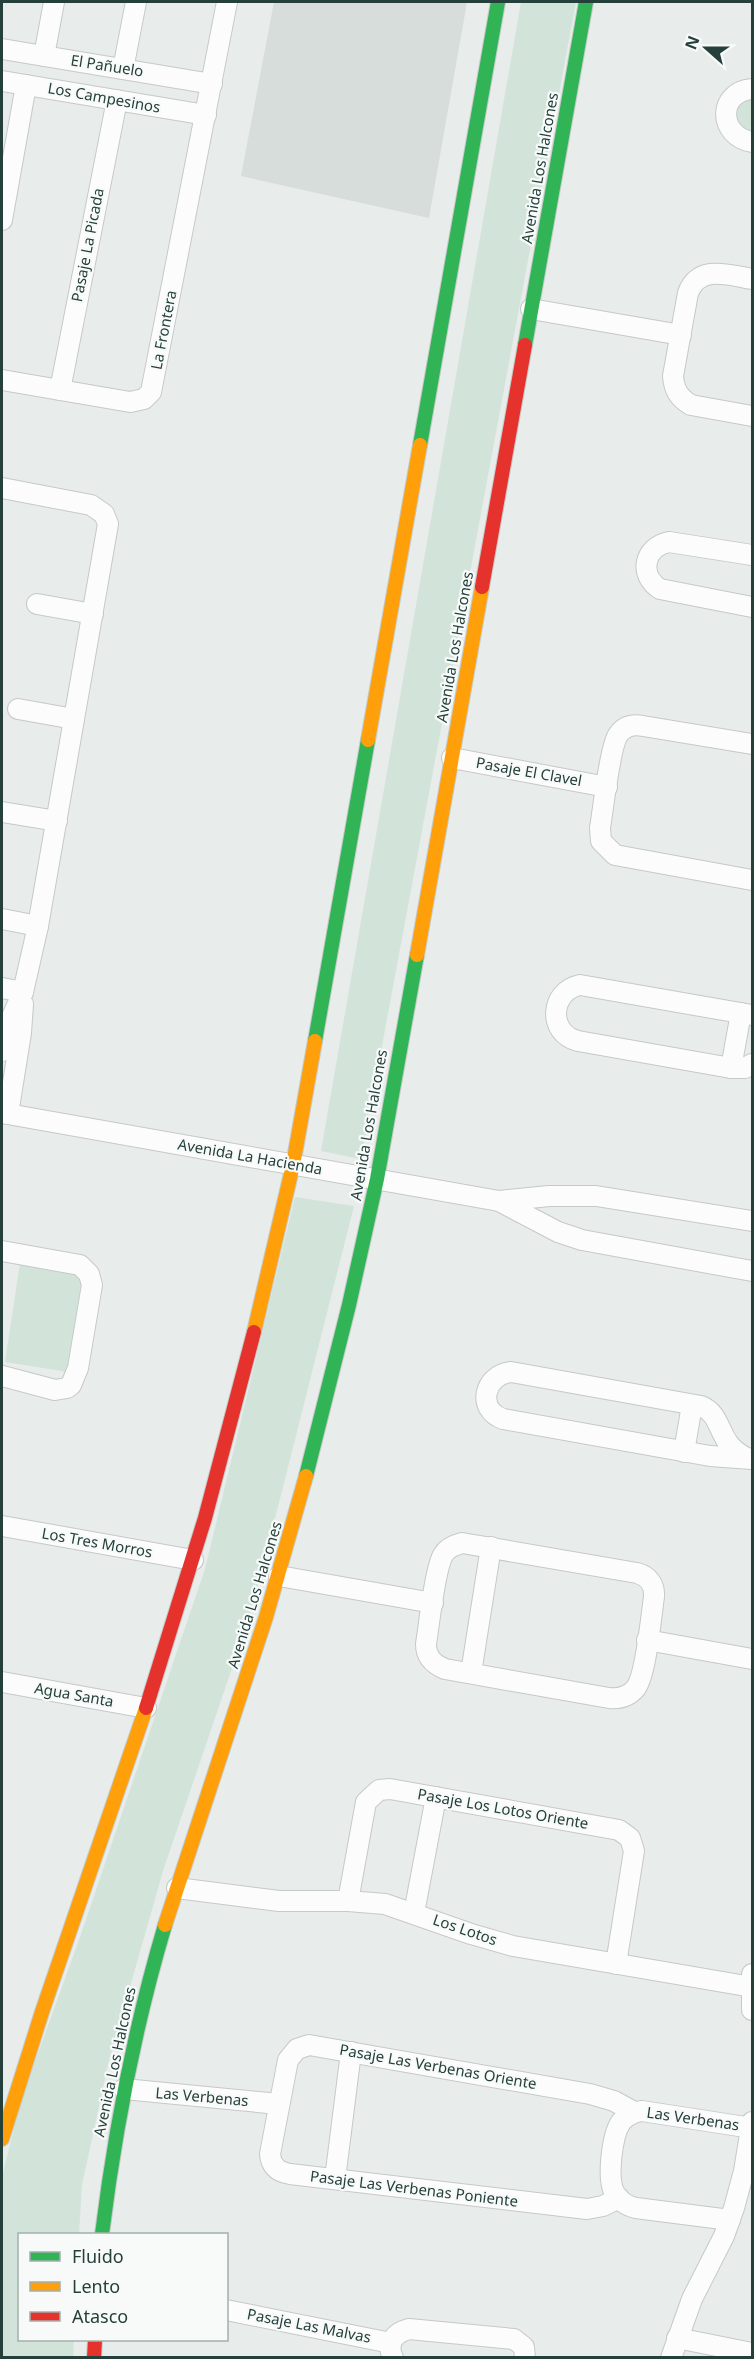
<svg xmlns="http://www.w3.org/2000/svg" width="754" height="2359" viewBox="0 0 754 2359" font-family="'Noto Sans',sans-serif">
<rect width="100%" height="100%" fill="#e8ecea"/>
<path fill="#d6ddda" d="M274,2H467L429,218L241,176Z"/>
<g fill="#d2e4d9">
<path d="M521,2H576L361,1159L321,1151Z"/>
<path d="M752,98V137L734,125L736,104Z"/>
<path d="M295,1197L354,1206L260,1578L248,1621L163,1871L108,2064L82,2185L79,2234H20V2340H74L73,2357L2,2358V2177L21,2100L79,1940L205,1569Z"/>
<path d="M20,1263L83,1272L68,1372L5,1362Z"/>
</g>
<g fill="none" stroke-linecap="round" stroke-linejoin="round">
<defs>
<g id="street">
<path d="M2,49L212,84"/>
<path d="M44,56L54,2"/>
<path d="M123,69L136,2"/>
<path d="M2,81L206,115"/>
<path d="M752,89C717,92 718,136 752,142"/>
<path d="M2,220L26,85"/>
<path d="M752,279C729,275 699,264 688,293L673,376C674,390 679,398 691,405L752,416"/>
<path d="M531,309L681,335"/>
<path d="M2,380L130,402L144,399L151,392L227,2"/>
<path d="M60,390L117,100"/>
<path d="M2,488L91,505L104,514L108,524L38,926L23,992L7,1028L2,1051"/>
<path d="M752,555L669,542C644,547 638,575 660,589L752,607"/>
<path d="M37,604L93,614"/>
<path d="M18,709L74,719"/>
<path d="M752,744L643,726C633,724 624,726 618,735C610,747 603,810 600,828L601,841L615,855L752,880"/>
<path d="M452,758L607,787"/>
<path d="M2,812L57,821"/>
<path d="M2,919L38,926"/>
<path d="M2,988L23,992"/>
<path d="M752,1015L580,985C550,991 547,1033 578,1041L731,1068H745L752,1064"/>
<path d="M731,1068L741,1013"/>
<path d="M2,1113L499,1201L549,1196H596L752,1221"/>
<path d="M8,1114L21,1033L23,1004"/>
<path d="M499,1201L558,1232L582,1240L752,1271"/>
<path d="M2,1251L80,1265L89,1274L92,1285L78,1368L71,1385L67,1388L55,1390L2,1376"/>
<path d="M684,1452L692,1405"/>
<path d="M747,1458C715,1443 725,1416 701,1406L511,1372C484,1375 476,1409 503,1419L710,1456L752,1459"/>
<path d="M2,1526L193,1560"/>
<path d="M462,1543L637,1573C648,1576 655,1584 654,1597C651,1616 646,1677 635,1689C628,1697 619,1699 609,1698L445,1669C433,1664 426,1657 426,1644C429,1625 435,1569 443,1555C447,1548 454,1545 462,1543Z"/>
<path d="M279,1576L433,1603"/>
<path d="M647,1640L752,1659"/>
<path d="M471,1673L491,1547"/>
<path d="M2,1682L146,1708"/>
<path d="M177,1888L279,1901H348L385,1904L471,1934L513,1946L752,1987"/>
<path d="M348,1901L366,1802L379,1790L390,1789L619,1830L630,1838L634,1851L616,1964"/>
<path d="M414,1913L436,1797"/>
<path d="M752,1974V2010"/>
<path d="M124,2089L279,2104"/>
<path d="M335,2179L351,2052"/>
<path d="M619,2198L603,2206L587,2209L290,2174C278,2172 271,2166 270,2154L288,2060L297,2049L309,2045L590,2094L614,2101L634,2112"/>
<path d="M730,2220L636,2208C627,2206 619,2201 614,2192C607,2177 612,2135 621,2122C627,2115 633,2112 642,2111L752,2128"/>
<path d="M226,2310L391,2343"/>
<path d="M677,2338L752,2353"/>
<path d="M393,2358C386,2343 394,2333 409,2329L514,2339L524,2347L525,2358"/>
<path d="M671,2358L692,2299L724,2236L734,2208L744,2171L752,2122"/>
</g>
<g id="fast">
<path d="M525,345L586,2"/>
<path d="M420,445L498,2"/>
<path d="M315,1041L368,740"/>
<path d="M306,1476L349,1305L377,1179L417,955"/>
<path d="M102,2234C115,2129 135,2026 165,1925"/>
</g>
<g id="slow">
<path d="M368,740L420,445"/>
<path d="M417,955L482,587"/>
<path d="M254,1332L293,1165L315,1041"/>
<path d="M165,1925L266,1617L306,1476"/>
<path d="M2,2139L42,2012L146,1708"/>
</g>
<g id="jam">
<path d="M482,587L525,345"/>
<path d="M146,1708L205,1518L254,1332"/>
<path d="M94,2358L95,2340"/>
</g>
</defs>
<use href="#street" stroke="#c5c9c7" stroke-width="22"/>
<use href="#fast" stroke="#c4c9c8" stroke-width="16"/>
<use href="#slow" stroke="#c4c9c8" stroke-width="16"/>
<use href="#jam" stroke="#c4c9c8" stroke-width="16"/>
<use href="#street" stroke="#fcfcfc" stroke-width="20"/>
<use href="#fast" stroke="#30b455" stroke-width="14"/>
<use href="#slow" stroke="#ff9f0a" stroke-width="14"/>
<use href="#jam" stroke="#e5322d" stroke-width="14"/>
</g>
<g text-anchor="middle" stroke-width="4.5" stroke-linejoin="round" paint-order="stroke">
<g font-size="15" fill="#25403b" stroke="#f7faf9">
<text transform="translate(107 66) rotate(9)" y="5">El Pañuelo</text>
<text transform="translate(104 98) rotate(10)" y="5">Los Campesinos</text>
<text transform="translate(540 168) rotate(-80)" y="5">Avenida Los Halcones</text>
<text transform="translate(88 245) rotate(-79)" y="5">Pasaje La Picada</text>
<text transform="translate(164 330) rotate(-79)" y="5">La Frontera</text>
<text transform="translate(455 647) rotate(-80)" y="5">Avenida Los Halcones</text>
<text transform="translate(529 772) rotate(10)" y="5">Pasaje El Clavel</text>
<text transform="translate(369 1125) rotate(-80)" y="5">Avenida Los Halcones</text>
<text transform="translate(250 1157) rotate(10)" y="5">Avenida La Hacienda</text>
<text transform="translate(97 1543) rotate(10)" y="5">Los Tres Morros</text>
<text transform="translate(255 1595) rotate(-73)" y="5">Avenida Los Halcones</text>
<text transform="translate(74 1695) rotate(10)" y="5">Agua Santa</text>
<text transform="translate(503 1809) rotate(10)" y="5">Pasaje Los Lotos Oriente</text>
<text transform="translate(465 1930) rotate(19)" y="5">Los Lotos</text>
<text transform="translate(115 2062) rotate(-78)" y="5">Avenida Los Halcones</text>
<text transform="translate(438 2067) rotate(10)" y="5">Pasaje Las Verbenas Oriente</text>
<text transform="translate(202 2097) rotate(5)" y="5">Las Verbenas</text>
<text transform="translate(693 2119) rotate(8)" y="5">Las Verbenas</text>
<text transform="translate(414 2189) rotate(7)" y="5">Pasaje Las Verbenas Poniente</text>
<text transform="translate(309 2326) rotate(11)" y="5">Pasaje Las Malvas</text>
</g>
</g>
<rect width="754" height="2359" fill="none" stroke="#25403b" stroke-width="6"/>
<rect x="18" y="2233" width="210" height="108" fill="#f7faf9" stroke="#a3b0ad" stroke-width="1.5"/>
<rect x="30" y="2252" width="30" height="9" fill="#30b455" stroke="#a3b0ad" stroke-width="1.5"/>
<text x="72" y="2263" font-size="18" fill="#25403b">Fluido</text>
<rect x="30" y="2282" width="30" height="9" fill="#ff9f0a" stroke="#a3b0ad" stroke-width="1.5"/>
<text x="72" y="2293" font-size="18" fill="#25403b">Lento</text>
<rect x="30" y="2312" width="30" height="9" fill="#e5322d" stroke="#a3b0ad" stroke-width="1.5"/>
<text x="72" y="2323" font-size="18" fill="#25403b">Atasco</text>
<g transform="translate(706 48) rotate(291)" stroke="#f7faf9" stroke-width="4.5" paint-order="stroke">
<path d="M0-4.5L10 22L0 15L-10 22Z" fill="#25403b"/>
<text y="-9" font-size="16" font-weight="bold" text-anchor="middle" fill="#25403b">N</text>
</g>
</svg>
